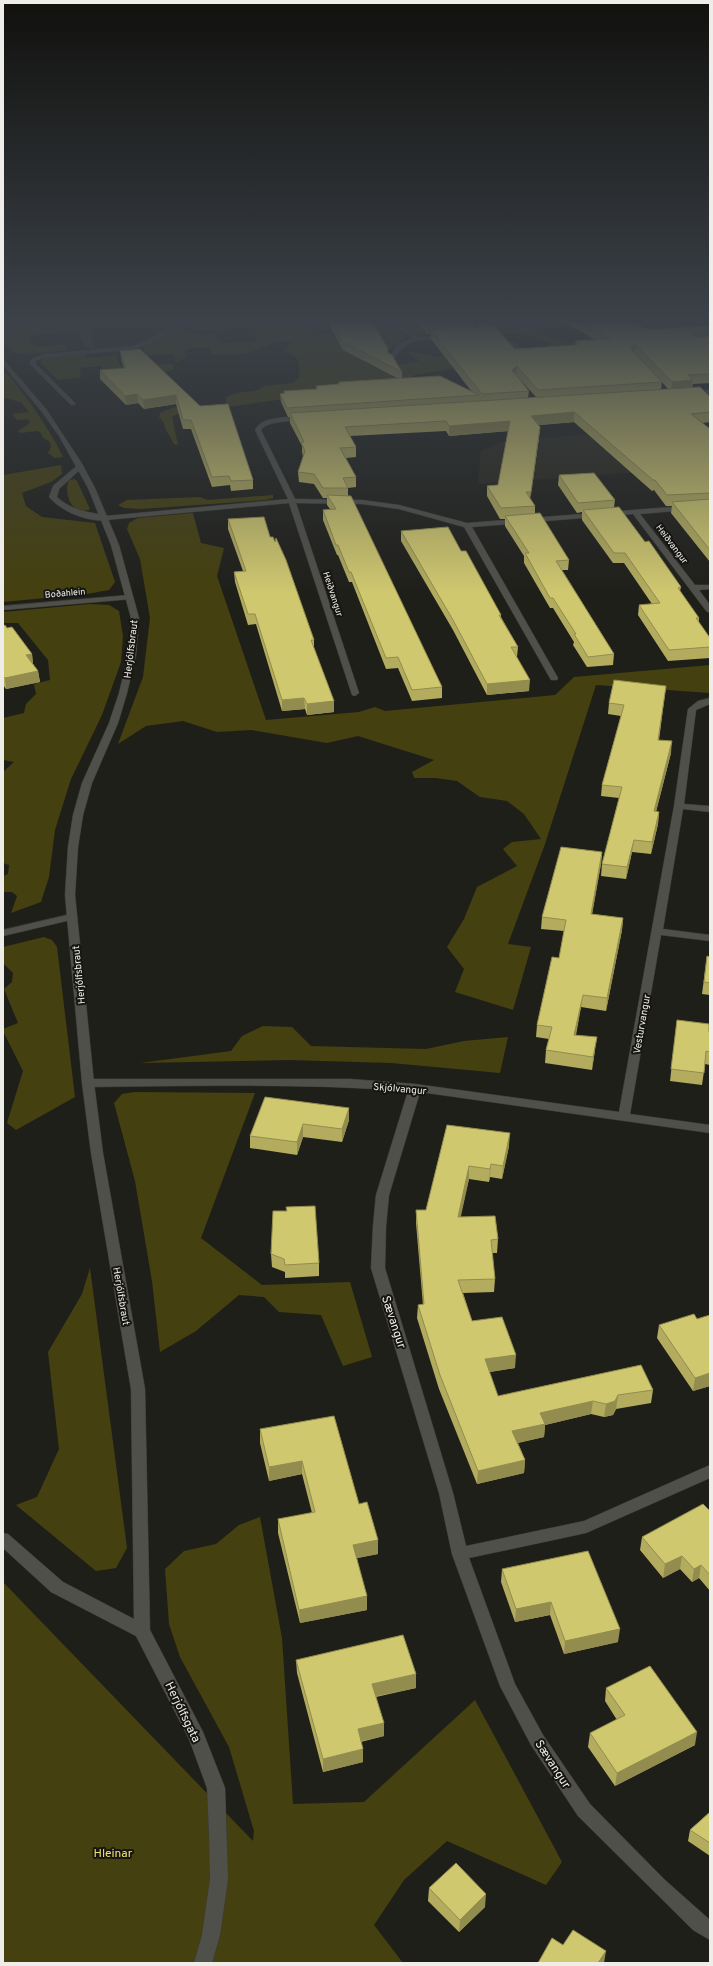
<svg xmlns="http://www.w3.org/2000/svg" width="713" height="1966" viewBox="0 0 713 1966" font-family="Overpass,sans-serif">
<rect width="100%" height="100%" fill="#1f1f1a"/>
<path fill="#29281e" d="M710,426V467L478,484L481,451L507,440Z"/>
<g fill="#45400f">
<path d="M3,318H88L94,348L85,347L78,332L31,335L29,337L31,343C41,350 54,343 66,345V350L29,354L15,353L3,342Z"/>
<path d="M201,318H248C234,331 205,334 189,329L187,325L193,321Z"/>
<path d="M253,318H282L314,326L316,332L343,338L351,320L346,318H412L416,323L471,320L479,326L476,329L415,335L406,330H400L399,331L405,338L389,350L363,361L376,368C391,365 404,364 419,361L409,353L412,352L437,357L504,340L517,343L519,346L525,349L553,345C547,340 529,335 520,334C512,333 503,335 496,331V324L505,323L524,327L547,337L571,342L599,335L647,330L651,327L681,325L710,319V324L414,375L413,381L220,408L226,406V397L237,393L255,391L265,386L292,383L299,378C300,360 300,358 283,350L292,343C277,337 261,351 246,353C234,355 223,355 211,354L210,348H192L185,350L186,358L176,362L173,354L146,355L144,351V345L180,325V329C192,336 203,335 216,334L219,341L224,343L256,341L253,333L258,332L255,326L259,324L252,321Z"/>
<path d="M84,354L86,358L116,355L119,364L128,369L159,364H172L174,369L165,373L106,377L101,366L80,368L81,377L58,380L40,362L46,358Z"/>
<path d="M3,373H7C28,399 48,426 63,457L55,458L48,453L51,447L50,442L42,437L41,433L37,431L20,433L18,431L30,423L28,419L17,420L12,414L29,412L21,402L4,398Z"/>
<path d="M176,407L202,411L177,414L172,417L178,445L174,444L165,428L164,423L159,417L161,412Z"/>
<path d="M61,465L62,474L51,482L22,493L26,506L42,517L95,523L115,582L109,590L87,594L3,602V475Z"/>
<path d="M74,479L77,481L90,509C72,517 63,494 69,480Z"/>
<path d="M273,495V498L265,500L141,509L124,508L118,505L127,500L200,497L207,500Z"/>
<path d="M193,513L201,543L224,548L217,576L266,720L359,712L375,707L385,711L555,695L574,677L710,665V693L596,685L545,844L508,944L531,947L513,1010L455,992L464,969L447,947L464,919L477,887L517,866L503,849L512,842L541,839L524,814L507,801L480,797L457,781L436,778H414L412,772L434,760L358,736L327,743L251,730L217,732L183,721L146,726L118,744L143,677L150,618L140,559L127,529L129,523L138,518Z"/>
<path d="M90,604L109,605L119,611L123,636L121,662L102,715L71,779L55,830L49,877L41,902L11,913L17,896L12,892H3V876L8,874L9,865L3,863V772L14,762L3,760V718L24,713L26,704L36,694L34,684L50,680L48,660L18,623H3V612Z"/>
<path d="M44,937L52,940L57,947L75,1097L16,1130L7,1123L23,1071L3,1031V1029L18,1023L4,989L12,982L13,973L3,963V947Z"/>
<path d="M263,1026L292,1027L311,1046L426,1049L464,1041L508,1037L500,1073L391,1063L289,1060L140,1063L231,1051L242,1036Z"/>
<path d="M134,1092L255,1093L201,1238L262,1285L350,1282L372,1357L343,1366L321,1315L279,1312L264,1297L239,1295L196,1331L160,1352L152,1281L135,1181L114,1103L122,1094Z"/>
<path d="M90,1268L127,1548L116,1568L96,1571L16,1505L37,1497L59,1449L48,1352L82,1294Z"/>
<path d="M260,1517L282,1638L293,1804L364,1802L475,1700L562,1862L546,1885L447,1841L404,1880L374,1925L403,1963H3V1582L253,1841L254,1831L229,1747L180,1657L169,1624L165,1569L184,1551L216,1544L239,1525Z"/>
</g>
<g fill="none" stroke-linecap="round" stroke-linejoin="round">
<defs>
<g id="service">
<path d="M377,318C397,318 401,330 417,336C423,338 438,335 445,334L448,336C444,338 440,338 436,338C414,340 404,342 393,361L391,362L388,360L397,345L412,338L391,324Z"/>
<path d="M78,465L84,466L59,489L57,497C72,511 89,512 109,516V520C89,523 62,512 49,497L53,486Z"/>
</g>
<g id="minor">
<path d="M188,318H198L180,325L150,344L135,349L46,358L37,360L35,363L75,403V405H71L29,363L33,358L45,354L132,346C152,340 168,326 188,318Z"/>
<path d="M285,318H330L301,322Z"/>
<path d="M710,390V394L691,395L688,393L691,391Z"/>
<path d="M304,416L306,417V419C295,422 267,420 261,430L295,499L362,500L399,505L467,523L710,504V508L640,514L695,585H710V589L699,590L710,605V612H707L633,514L472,527L558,678L557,680H551L464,527L399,509L362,504L296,503L359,693L355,696L352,695L289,503L106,520L102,518L106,516L288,499L255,430C262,415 289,418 304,416Z"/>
<path d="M129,595H132V599L3,610V606Z"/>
<path d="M710,698V704L696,710L684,804L710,806V812L683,809L663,929L710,935V941L661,935L630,1114L710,1125V1133L420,1092L389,1195L386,1226L385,1268L453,1493L466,1546L584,1521L710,1465V1478L586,1533L469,1558L515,1684L543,1735L590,1804L665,1880L710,1920V1940L693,1930L578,1816L531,1745L500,1686L452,1554L439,1493L371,1268L373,1226L376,1195L408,1091C302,1083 195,1086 88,1087L82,1083L88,1079H350L415,1084L619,1112L674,806L688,709L698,701Z"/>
<path d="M71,914L75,915L76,917L75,919L3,936V930Z"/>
</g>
<path id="tertiary" d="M3,359L46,409L81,462L95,488L119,545L139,618L136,655L127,693L118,723L92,783L83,815L78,847L75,895L94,1083L103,1153L145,1389L150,1630L203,1732L225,1788L228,1879L220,1935L212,1963H194L202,1935L210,1879L209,1833L207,1788L189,1739L136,1636L51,1592L3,1548V1533L8,1534L63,1582L134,1619L131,1389L91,1153L82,1083L65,895L68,847L73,815L82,783L109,723L119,693L128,655L131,618L111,545L88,488L59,436L42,412L3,365Z"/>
</defs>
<use href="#service" stroke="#3b3b37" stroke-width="1"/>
<use href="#minor" stroke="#3b3b37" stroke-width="1"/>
<use href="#tertiary" stroke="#3b3b37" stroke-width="1"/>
<use href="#service" fill="#50504a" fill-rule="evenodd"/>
<use href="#minor" fill="#50504a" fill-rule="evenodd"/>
<use href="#tertiary" fill="#50504a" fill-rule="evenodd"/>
</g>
<g fill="#b3ac5f" fill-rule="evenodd">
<path d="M415,318H474V327L473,329L479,328V320L515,349L575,345L576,341L596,340L567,324V318H626L645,329H663L710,326V383L693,384L692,387L710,397V422L702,423L710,429V562L671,513L672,506H666L654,490L652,491L574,422L538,425L540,427L539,437L530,499L535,506V514L569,560L568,570H562L614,654L613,665L587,667L573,645L574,642L553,608H550L524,563V556L505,526V519H500L487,496V486L498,485L508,431L449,436L446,431L350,436L356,447V457L346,458L356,477V487L348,488V496L442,687V698L412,701L398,668L386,669L352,582H349L338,555H337L323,520V510L330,509L327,505V498H323L314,484L299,482L298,472L303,457L302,452V446L290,423V417H288L281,402L280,394L284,393V391L316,389V386L339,384V382L397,378L343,350L331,328V320L388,349V353L402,372V378L472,392L431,339V334H427ZM517,376L536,397L528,398L529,391ZM662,382L668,389H661Z"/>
<path d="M140,349L253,480V489L231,491L230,485L212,487L191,429H183L176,404L144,409L138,403L126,405L100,379V370L124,368L121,359L120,351Z"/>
<path d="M559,475L615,500L614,507L645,542L681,587L680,591L699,618V622L710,638V658L668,661L638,615L639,605L652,604L624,563H613L582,520V512L577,513L558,485Z"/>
<path d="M228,519L270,537L314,640V648L334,701V712L307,715L305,709L282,711L256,624L248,625L235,582L234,572L243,571L228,529Z"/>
<path d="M401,531L461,551L501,615V617L518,647L517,657L529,691L487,695L453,630L401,541Z"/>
<path d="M3,626L32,654L33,664L38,671L40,682L6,689L3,685Z"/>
<path d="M666,686L659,740L671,753L656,812H659L658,824L651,854L632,852L626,879L601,876L602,864L619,798L601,796L602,785L621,716L608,714L609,703Z"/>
<path d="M602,852L601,864L592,914L623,918L622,930L606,1011L581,1007L576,1035L595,1050L592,1070L545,1063L546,1050L549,1039L536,1037L537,1025L559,958L564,931L541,929L542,917Z"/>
<path d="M707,956L710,957V995L702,994Z"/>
<path d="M677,1020L710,1033V1065L705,1064L702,1085L670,1081Z"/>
<path d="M349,1108V1120L342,1142L303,1137L297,1155L250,1148V1136Z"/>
<path d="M447,1125L509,1146L502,1179L490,1177L489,1182L469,1179L460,1217L498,1239L497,1253H492L495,1279L494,1292L463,1293L472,1321L515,1368L489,1372L498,1396L653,1390L651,1403L616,1409L613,1415L604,1417L591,1414L545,1425L544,1437L518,1443L525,1460L524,1473L477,1484L439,1389L417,1318L418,1305H423L416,1223V1210H426Z"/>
<path d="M271,1254L319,1263V1276L285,1278V1272L272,1267Z"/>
<path d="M710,1315V1386L693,1391L657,1338L659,1325L697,1319Z"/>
<path d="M260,1429L359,1504L378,1554L357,1558L367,1610L300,1623L278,1533V1519L312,1513L302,1474L269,1481L260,1443Z"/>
<path d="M710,1511V1591L699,1578L692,1582L680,1569L663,1578L640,1550L642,1537Z"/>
<path d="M502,1569L618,1642L564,1654L550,1615L515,1622L501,1582Z"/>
<path d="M296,1660L416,1674V1688L376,1697L384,1736L361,1742L363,1762L323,1772L297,1673Z"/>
<path d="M606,1688L695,1745L615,1786L588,1747L590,1733L617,1720L605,1701Z"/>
<path d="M710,1812V1856L688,1841L690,1830Z"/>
<path d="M429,1888L485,1907L459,1932L428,1901Z"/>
</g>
<g fill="#928c4e">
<path d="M474,319V327L471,331L431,330V334H427V326Z"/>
<path d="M710,330V339L692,342V334L693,332Z"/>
<path d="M635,344L634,354L630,356L631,347Z"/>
<path d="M517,366L516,376L512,370Z"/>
<path d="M693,380L692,390L671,391L672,382Z"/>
<path d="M137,394L138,403L126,405L125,396Z"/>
<path d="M176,395V404L144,409L143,400Z"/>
<path d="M574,412V422L531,426V416Z"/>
<path d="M510,421L509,431L449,436V426Z"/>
<path d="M540,427L539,437L530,502L531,492Z"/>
<path d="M32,654L33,665L26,655Z"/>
<path d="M38,671L40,682L6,689L5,678Z"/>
<path d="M530,680L529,691L487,695V684Z"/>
<path d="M304,698L305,709L282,711V700Z"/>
<path d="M334,701V712L307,715V704Z"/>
<path d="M672,741L671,753L653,823L654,811Z"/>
<path d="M659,812L658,824L651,854L652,842Z"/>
<path d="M634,840L632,852L626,879L627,867Z"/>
<path d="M602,852L601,864L590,926L591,914Z"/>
<path d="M623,918L622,930L606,1011L607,998Z"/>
<path d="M583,995L581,1007L573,1047L574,1035Z"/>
<path d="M597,1037L595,1050L592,1070L593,1057Z"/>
<path d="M349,1108V1120L342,1142V1129Z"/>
<path d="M303,1124V1137L297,1155V1142Z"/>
<path d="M510,1133L509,1146L502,1179L503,1166Z"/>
<path d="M491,1164L490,1177L489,1182L490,1169Z"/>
<path d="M469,1166V1179L458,1230V1217Z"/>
<path d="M516,1355L515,1368L484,1373L485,1359Z"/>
<path d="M710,1373V1386L693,1391L695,1378Z"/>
<path d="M618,1395L616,1409L613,1415L604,1417L606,1404Z"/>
<path d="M593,1401L591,1414L545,1425L544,1437L511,1444L512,1431L540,1413Z"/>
<path d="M525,1460L524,1473L477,1484L478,1471Z"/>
<path d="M302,1461V1474L269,1481V1467Z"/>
<path d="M378,1540V1554L353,1559V1545Z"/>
<path d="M682,1556L680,1569L663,1578L665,1564Z"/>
<path d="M701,1565L699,1578L692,1582L694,1569Z"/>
<path d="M367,1596V1610L300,1623L299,1610Z"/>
<path d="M551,1602L550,1615L515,1622L516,1609Z"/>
<path d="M620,1629L618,1642L564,1654L565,1641Z"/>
<path d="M416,1674V1688L372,1697V1684Z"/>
<path d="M384,1723V1736L358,1742V1729Z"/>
<path d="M697,1732L695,1745L615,1786L617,1773Z"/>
<path d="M363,1749V1762L323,1772V1759Z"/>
<path d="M486,1894L485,1907L459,1932L460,1920Z"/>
<path d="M606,1951L604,1963H598Z"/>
</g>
<g fill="#d0c86f" stroke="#928c4e">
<path d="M352,318H370L388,349L387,352L392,355L402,372L343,342L331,320Z"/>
<path d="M422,318H474V319L471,322L427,326Z"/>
<path d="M574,318H626L645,329H663L710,326V330L693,332L692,334L696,337L710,336V374L688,375L693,380L672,382L635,344L631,347L632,350L662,382L538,390L517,366L512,370L529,391L482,394L431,330L478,328L483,325L479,320L490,326H494L515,349L579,345L576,341L611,339Z"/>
<path d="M140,349L200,406L228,404L253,480L231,481L229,476L212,477L191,420H183L176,395L143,400L137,394L125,396L100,370L126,368L120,351Z"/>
<path d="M440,376L479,395L287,408L280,394L285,393L284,391L317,389L316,386L339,384V382Z"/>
<path d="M700,387L710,397V412L691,414L710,429V493L667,495L655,480H653L574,412L531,416L540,427L531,492H526L535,506L501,508L487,486L498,485L510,421L449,426L446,421L345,427L356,447L340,448L356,477L343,478L348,488H323L314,474L298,472L305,451L301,442H304L290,413Z"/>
<path d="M594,473L615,500L578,503L559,475Z"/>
<path d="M327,495L351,496L442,687L412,690L398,657L386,658L351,572H349L338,545H336L323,510L336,509Z"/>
<path d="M710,499V550L672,502Z"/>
<path d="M619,507L645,542L649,541L681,587L678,588L699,618H696L710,638V647L669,650L639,605L660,603L625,553H614L583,510Z"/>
<path d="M540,513L569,560L556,561L614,654L588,657L574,634H576L553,598H550L525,553H529L505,516Z"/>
<path d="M264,517L270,537H273L275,542L276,538L286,560L314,640H311L334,701L307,704L304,698L282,700L255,614H248L234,572L246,571L228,519Z"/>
<path d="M448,527L461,551H466L501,615H499L518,647H511L530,680L487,684L453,620L401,531Z"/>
<path d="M5,625L7,628L12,627L32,654L26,655L38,671L5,678L3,676V626Z"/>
<path d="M614,680L666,686L658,740L672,741L654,811L659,812L652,842L634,840L627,867L602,864L622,787L602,785L624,705L609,703Z"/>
<path d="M561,847L602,852L591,914L623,918L607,998L583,995L574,1035L597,1037L593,1057L546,1050L552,1027L537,1025L552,957L559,958L566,920L542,917Z"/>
<path d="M707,956L710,957V983L704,982Z"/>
<path d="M677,1020L709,1024V1032L710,1033V1052L706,1051L704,1073L671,1069Z"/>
<path d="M265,1097L349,1108L342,1129L303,1124L297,1142L250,1136Z"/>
<path d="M447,1125L510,1133L503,1166L491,1164L490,1169L469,1166L458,1217L495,1216L498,1239L491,1240L495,1279L458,1280L472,1321L502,1317L516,1355L485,1359L498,1396L641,1365L653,1390L618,1395L615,1401L606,1404L593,1401L540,1413L545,1424L512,1431L525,1460L478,1471L440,1375L418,1305L424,1304L416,1210H426Z"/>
<path d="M315,1206L319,1263L285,1265L284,1259L271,1254L273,1211H287L286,1207Z"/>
<path d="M694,1314L697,1319L710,1315V1373L695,1378L659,1325Z"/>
<path d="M334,1416L359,1504L367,1502L378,1540L353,1545L367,1596L299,1610L278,1519L315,1512L302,1461L269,1467L260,1429Z"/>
<path d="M703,1504L710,1511V1575L701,1565L694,1569L682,1556L665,1564L642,1537Z"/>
<path d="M588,1551L620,1629L565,1641L551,1602L516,1609L502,1569Z"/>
<path d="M403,1635L416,1674L372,1684L384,1723L358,1729L363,1749L323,1759L296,1660Z"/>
<path d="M650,1666L697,1732L617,1773L590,1733L625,1715L606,1688Z"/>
<path d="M710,1812V1843L690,1830Z"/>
<path d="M456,1863L486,1894L460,1920L429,1888Z"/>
<path d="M573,1930L606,1951L598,1963H538L552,1938L563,1945Z"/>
</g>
<linearGradient id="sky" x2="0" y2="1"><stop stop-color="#11110e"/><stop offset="0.54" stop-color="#3c4249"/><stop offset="1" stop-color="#3c4249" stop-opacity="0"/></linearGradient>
<rect width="713" height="594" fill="url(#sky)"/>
<g text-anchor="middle" stroke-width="4" stroke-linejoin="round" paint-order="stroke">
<g font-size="9" fill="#eeedea" stroke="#161511">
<text transform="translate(672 544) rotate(53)" y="3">Heiðvangur</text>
<text transform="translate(65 593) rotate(-5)" y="3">Boðahlein</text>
<text transform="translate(333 594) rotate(72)" y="3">Heiðvangur</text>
</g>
<g font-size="10" fill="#eeedea" stroke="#161511">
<text transform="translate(130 649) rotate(-83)" y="4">Herjólfsbraut</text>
<text transform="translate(78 975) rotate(-96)" y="4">Herjólfsbraut</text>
<text transform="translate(641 1024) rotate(-80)" y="4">Vesturvangur</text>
<text transform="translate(400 1088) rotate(5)" y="4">Skjólvangur</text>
<text transform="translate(122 1296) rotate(80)" y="4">Herjólfsbraut</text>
</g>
<g font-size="12" fill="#eeedea" stroke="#161511">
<text transform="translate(394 1322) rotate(72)" y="4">Sævangur</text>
<text transform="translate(183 1712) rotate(64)" y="4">Herjólfsgata</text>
<text transform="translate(553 1764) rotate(57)" y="4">Sævangur</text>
</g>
<g font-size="12" fill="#f2e66f" stroke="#161511">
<text x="113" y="1857">Hleinar</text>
</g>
</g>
<rect width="713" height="1966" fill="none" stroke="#eeedea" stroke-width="8"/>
</svg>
